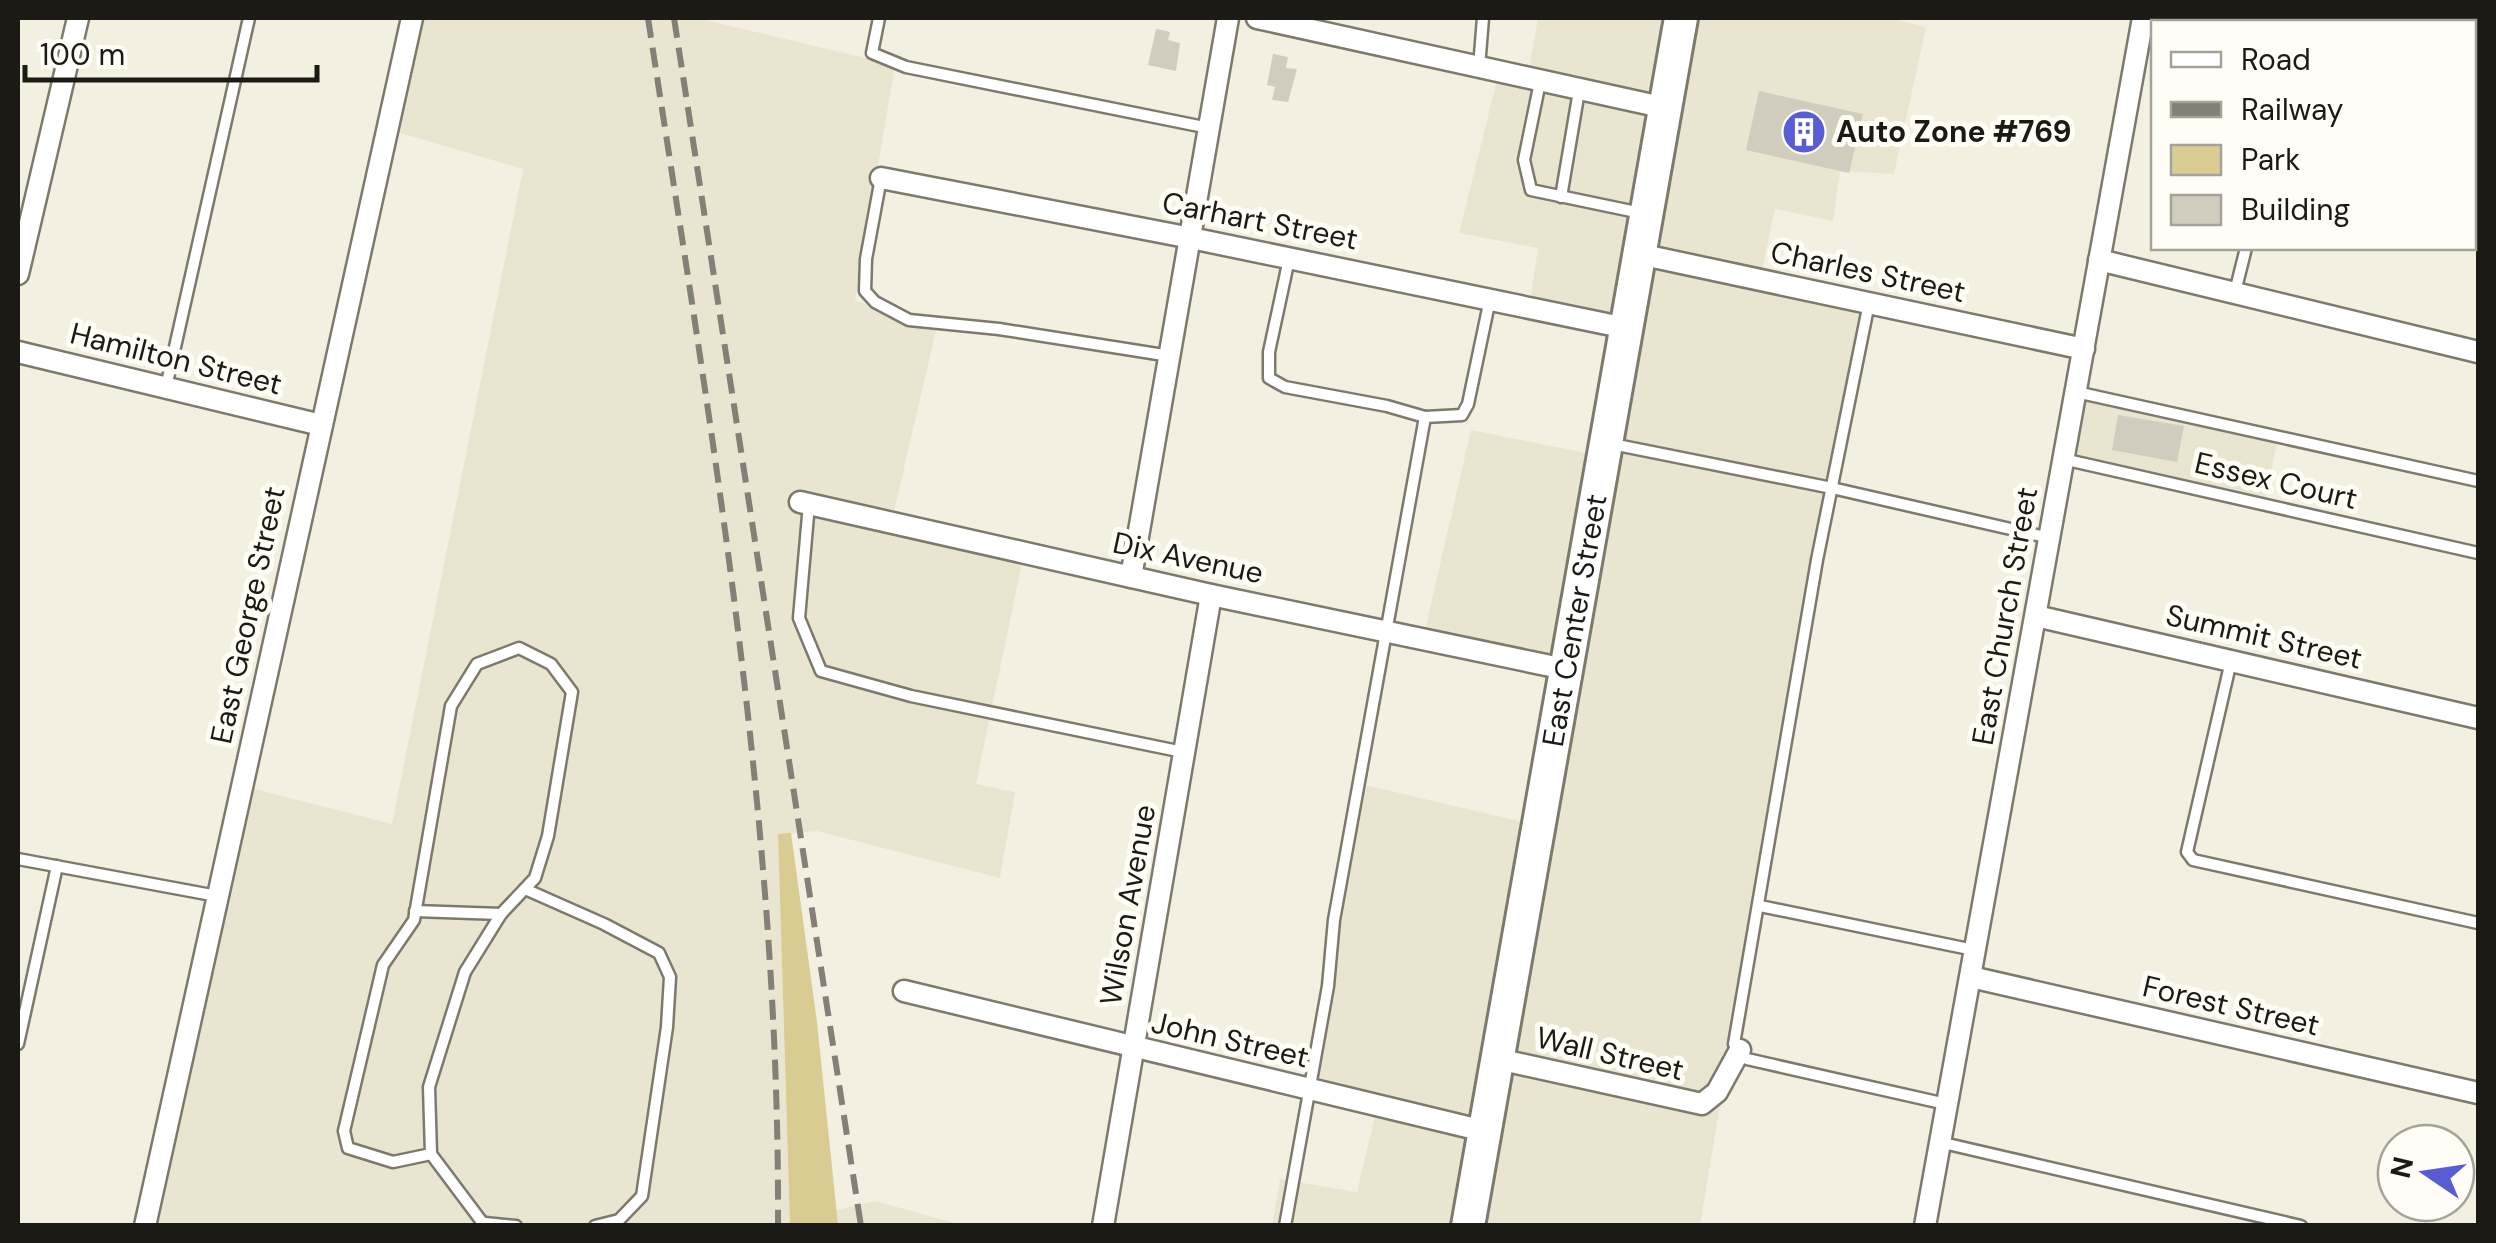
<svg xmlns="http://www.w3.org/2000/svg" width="2496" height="1243" viewBox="0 0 2496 1243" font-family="'DM Sans',sans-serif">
<rect width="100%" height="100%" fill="#f3f0e2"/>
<g fill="#eae5d0">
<path d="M408,18H697L895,65L855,301L938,322L891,524L1023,558L976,784L1015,792L1000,878L817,831L778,835L790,1225L141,1226L239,785L392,824L523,169L384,128Z"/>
<path d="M1538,18H1889L1926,27L1894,174L1840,171L1833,221L1775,209L1759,285L1869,308L1730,1045L1700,1225L1272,1226L1280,1179L1357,1192L1375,1116L1301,1100L1365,785L1536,825L1561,672L1422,643L1471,430L1601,456L1626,331L1528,315L1538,248L1459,233L1498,76L1527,80Z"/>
<path d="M2073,390L2279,434L2264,504L2058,460Z"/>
<path d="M875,1201L962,1225H838L837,1210Z"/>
</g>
<path fill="#d9cc93" d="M791,833L817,1022L838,1225H790L778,834Z"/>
<g fill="#d0cdbf">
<path d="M1156,29L1170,32L1168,40L1180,43L1176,71L1148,65Z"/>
<path d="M1273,54L1288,57L1286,68L1297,69L1288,102L1272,100L1275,87L1267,85Z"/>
<path d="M1759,91L1863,114L1849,173L1746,150Z"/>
<path d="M2118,415L2184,426L2177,462L2112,450Z"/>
</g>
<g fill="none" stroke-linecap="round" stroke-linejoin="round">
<defs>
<g id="service">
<path d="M879,18L872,53L906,67L1209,128"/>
<path d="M2299,22L2301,18"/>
<path d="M1479,67L1483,18"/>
<path d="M1540,82L1524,160L1531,190L1641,213"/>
<path d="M881,178L866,259L865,291L875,302L909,320L999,329L1170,356"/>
<path d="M2474,185L2478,187"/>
<path d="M1561,197L1579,91"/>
<path d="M1289,259L1269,352V378L1285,387L1387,406L1425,417"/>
<path d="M2235,292L2246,248"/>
<path d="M1869,303L1817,560L1734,1044L1747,1059L1946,1104"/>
<path d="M166,387L249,18"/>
<path d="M2076,392L2478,481"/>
<path d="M1612,444L1832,488L2050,538"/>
<path d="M2063,459L2478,553"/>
<path d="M809,504L799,618L821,671L911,696L1183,752"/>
<path d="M2231,661L2187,852L2193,860L2478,923"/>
<path d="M18,859L217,896"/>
<path d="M525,889L604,924L659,953L670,977L667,1027L642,1196L619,1220L595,1226"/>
<path d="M1760,906L1974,950"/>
<path d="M415,911L501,914"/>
<path d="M18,1044L57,866"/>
<path d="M1939,1142L2301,1226"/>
<path d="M431,1154L393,1162L348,1148L344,1131L383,965L414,920L451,706L477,664L519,648L551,664L572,692L548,836L535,878L501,914L465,972L429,1087L431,1154L485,1226"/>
<path d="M485,1223L516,1226"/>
<path d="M1285,1226L1328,986L1334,920L1425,417L1462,415L1468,404L1490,299"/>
</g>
<g id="minor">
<path d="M1257,18L1666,108"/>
<path d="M881,178L1191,238L1626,328"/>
<path d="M1639,254L2084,349"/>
<path d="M2099,260L2478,352"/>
<path d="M18,274L78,18"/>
<path d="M18,352L321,425"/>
<path d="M800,502L1211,595L1565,669"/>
<path d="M1131,577L1228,18"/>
<path d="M2036,616L2478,718"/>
<path d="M1971,977L2478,1093"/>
<path d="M904,991L1484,1131"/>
<path d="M1498,1059L1702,1104L1717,1092L1740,1050"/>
<path d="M145,1226L412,18"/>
<path d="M1103,1226L1211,595"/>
<path d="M1925,1226L2143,18"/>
</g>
<g id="primary">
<path id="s1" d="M1468,1226L1681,18"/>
</g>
</defs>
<use href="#service" stroke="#7d7a6d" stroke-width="15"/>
<use href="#minor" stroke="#7d7a6d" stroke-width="25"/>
<use href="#primary" stroke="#7d7a6d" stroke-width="38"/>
<use href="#service" stroke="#fff" stroke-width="10"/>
<use href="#minor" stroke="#fff" stroke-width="20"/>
<use href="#primary" stroke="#fff" stroke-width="32"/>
<g stroke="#828077" stroke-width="6" stroke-dasharray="20 10" stroke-linecap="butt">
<path d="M648,18C709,418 780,819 778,1226"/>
<path d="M674,18L861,1226"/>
</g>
</g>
<defs>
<symbol id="building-disc" viewBox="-11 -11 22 22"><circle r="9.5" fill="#595dd4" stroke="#fffdf5"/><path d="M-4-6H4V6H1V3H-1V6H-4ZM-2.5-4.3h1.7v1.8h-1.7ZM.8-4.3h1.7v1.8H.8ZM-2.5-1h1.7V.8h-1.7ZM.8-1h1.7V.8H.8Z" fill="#fff"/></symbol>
</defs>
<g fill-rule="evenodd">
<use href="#building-disc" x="1779" y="107" width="50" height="50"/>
</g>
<g text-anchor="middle" stroke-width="10" stroke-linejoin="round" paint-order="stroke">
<g font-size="30" font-weight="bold" fill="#1b1a15" stroke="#fffdf5" text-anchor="start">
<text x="1836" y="142">Auto Zone #769</text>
</g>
<g font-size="30" fill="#1b1a15" stroke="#fffdf5">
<text transform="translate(1260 221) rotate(11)" y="10">Carhart Street</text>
<text transform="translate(1868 272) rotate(12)" y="10">Charles Street</text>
<text transform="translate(176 359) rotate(14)" y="10">Hamilton Street</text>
<text transform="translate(2276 481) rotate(13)" y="10">Essex Court</text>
<text transform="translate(1188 558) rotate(12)" y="10">Dix Avenue</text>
<text transform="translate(248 615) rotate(-78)" y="10">East George Street</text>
<text transform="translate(2005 616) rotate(-80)" y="10">East Church Street</text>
<text dy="10" stroke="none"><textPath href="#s1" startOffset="615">East Center Street</textPath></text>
<text transform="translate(2264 637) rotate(13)" y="10">Summit Street</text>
<text transform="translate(1128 905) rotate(-80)" y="10">Wilson Avenue</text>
<text transform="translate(2231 1006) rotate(13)" y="10">Forest Street</text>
<text transform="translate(1230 1040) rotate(13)" y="10">John Street</text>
<text transform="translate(1610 1054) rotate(13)" y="10">Wall Street</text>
</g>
</g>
<rect width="2496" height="1243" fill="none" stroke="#1b1a15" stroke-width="40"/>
<rect x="2151" y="20" width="325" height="230" fill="#fffdf5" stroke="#a4a29b" stroke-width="2.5"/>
<rect x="2171" y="52" width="50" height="15" fill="#ffffff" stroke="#a4a29b" stroke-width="2.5"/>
<text x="2241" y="70" font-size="30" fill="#1b1a15">Road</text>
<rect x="2171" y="102" width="50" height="15" fill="#828077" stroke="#a4a29b" stroke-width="2.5"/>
<text x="2241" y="120" font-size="30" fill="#1b1a15">Railway</text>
<rect x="2171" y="145" width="50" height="30" fill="#d9cc93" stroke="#a4a29b" stroke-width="2.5"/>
<text x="2241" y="170" font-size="30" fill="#1b1a15">Park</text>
<rect x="2171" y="195" width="50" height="30" fill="#d0cdbf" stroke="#a4a29b" stroke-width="2.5"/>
<text x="2241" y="220" font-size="30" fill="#1b1a15">Building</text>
<g transform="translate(2426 1173) rotate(283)"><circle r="48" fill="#fffdf5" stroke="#a4a29b" stroke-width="2.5"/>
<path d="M0-8L18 38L0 25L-18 38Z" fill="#595dd4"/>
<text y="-15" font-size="28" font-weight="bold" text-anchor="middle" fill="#1b1a15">N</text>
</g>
<path d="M25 65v15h292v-15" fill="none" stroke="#1b1a15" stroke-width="5"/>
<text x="40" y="65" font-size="30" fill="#1b1a15" stroke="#fffdf5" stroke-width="8" paint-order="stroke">100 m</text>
</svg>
